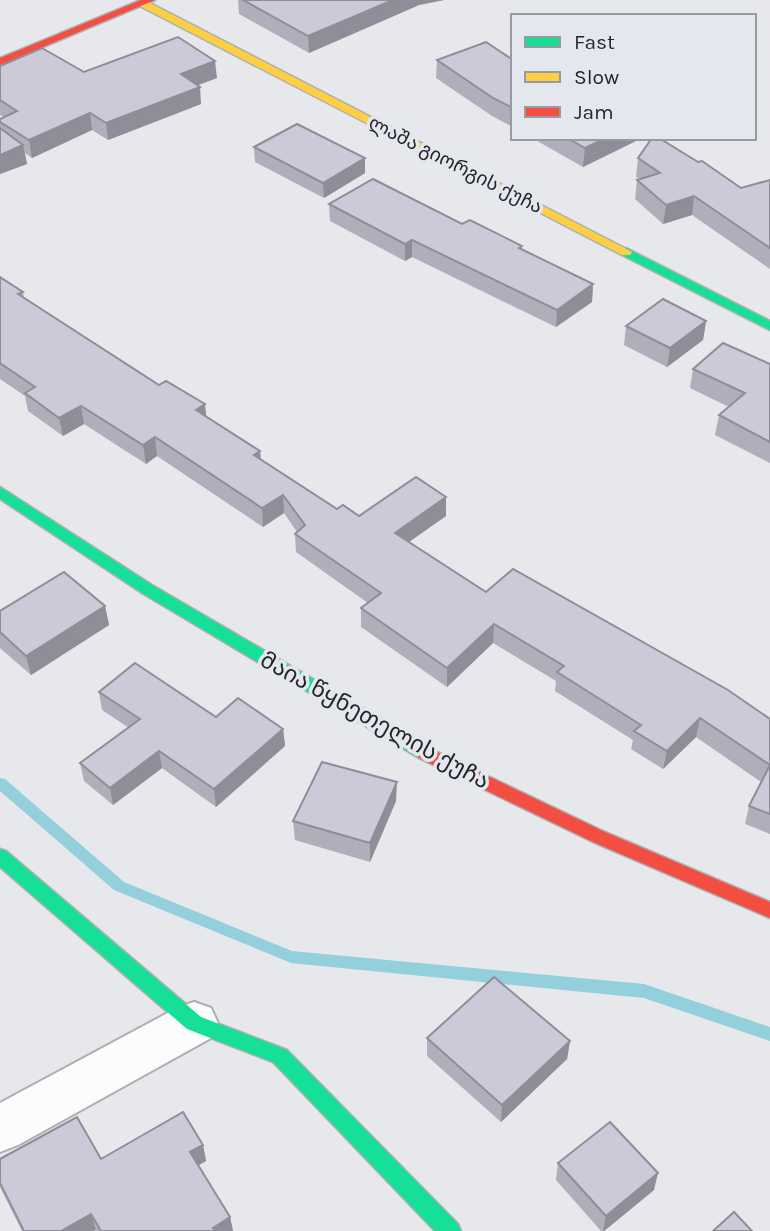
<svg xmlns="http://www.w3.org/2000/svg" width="770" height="1231" viewBox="0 0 770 1231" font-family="Karla,'Noto Sans Georgian',sans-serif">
<rect width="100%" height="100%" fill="#e6e8ec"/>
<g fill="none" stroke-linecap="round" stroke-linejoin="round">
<path fill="#93d0dc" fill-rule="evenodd" d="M0,778L5,779L124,882L292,951L644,984L770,1027V1041L644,998L291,963L114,890L0,791Z"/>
<defs>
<path id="street" d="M194,1002L211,1008L218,1023L211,1038L18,1145L0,1152V1103L177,1008Z"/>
<g id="fast">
<path d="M626,248L770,321V330L622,255L620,252Z"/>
<path d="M0,487L152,585L431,748L433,753L431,758H419L142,593L0,499Z"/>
<path d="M0,849L6,851L201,1017L287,1050L458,1224L461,1231H435L273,1062L187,1029L0,867Z"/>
</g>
<path id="slow" d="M138,1H146L632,252L630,255H622L138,5Z"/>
<g id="jam">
<path d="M141,0H155L0,65V58Z"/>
<path d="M425,746L605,832L770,902V918L593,842L419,758L417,753L419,748Z"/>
</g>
</defs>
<use href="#street" stroke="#aeafb2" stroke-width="4"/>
<use href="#fast" stroke="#aeafb2" stroke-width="3"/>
<use href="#slow" stroke="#aeafb2" stroke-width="3"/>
<use href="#jam" stroke="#aeafb2" stroke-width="3"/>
<use href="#street" fill="#fbfcfc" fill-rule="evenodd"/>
<use href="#fast" fill="#16e098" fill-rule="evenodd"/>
<use href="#slow" fill="#ffcf43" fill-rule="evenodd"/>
<use href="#jam" fill="#f24e42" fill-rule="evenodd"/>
</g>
<g fill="#afaeba">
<path d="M238,0H444L419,5L309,53L239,14Z"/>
<path d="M437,60H513V127L492,116L436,78Z"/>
<path d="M0,66L84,72L217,78L198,85L201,104L108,140L92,130L32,158L25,153L27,164L0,174V119L4,117L0,115Z"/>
<path d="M532,138H642L583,167Z"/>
<path d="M254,147L365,173L324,198L255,162Z"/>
<path d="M638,158L741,188L770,180V269L692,215L663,224L635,199L637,180L640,179L636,177Z"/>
<path d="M329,204L462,224L522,246V249L593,284L592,302L556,327L412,257L405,261L330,221Z"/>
<path d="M0,277L23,292L24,298L206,416L261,459L337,509L359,516L446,497V516L408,542L486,592L770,719V834L745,824L749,806L761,782L696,737L663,769L631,749L633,740L555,691L556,681L493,643L447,687L361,627V608L368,603L296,552L295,534L297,532L284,513L263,527L157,456L146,464L84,424L63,436L28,411L25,396L0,379Z"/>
<path d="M706,321L703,340L667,367L624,345L626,326Z"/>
<path d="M770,364V463L715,435L719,415L729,407L690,388L693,369Z"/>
<path d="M105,606L109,625L31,675L0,648V611Z"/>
<path d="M99,692L216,717L283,729L285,746L216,807L162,768L113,805L84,781L80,763L129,728L102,710Z"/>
<path d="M396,801L370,862L295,840L293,821Z"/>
<path d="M427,1038L570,1041L567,1059L501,1122L427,1056Z"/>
<path d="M203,1145L206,1161L199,1165L230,1217L233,1231H96V1230L93,1231H22L0,1187V1159H101Z"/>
<path d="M558,1163L654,1190L604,1231H601L556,1180Z"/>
</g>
<g fill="#8f8d97">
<path d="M393,0H444L419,5L309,53L308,36Z"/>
<path d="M215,61L217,78L182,91L181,74Z"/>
<path d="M200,87L201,104L108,140L106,123Z"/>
<path d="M90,113L92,130L32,158L29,140Z"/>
<path d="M606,138H642L583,167L585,148Z"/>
<path d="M23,145L27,164L0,174V155Z"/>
<path d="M365,158V173L324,198L323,183Z"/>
<path d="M694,196L692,215L663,224L666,205Z"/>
<path d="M412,240V257L405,261V244Z"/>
<path d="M593,284L592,302L556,327L557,310Z"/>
<path d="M706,321L703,340L667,367L670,348Z"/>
<path d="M205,404L207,423L196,410Z"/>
<path d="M81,406L84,424L63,436L59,418Z"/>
<path d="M155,437L157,456L146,464L143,445Z"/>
<path d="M260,451L262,469L254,455Z"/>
<path d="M283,495L284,513L263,527L262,508Z"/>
<path d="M446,497V516L395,552V533Z"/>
<path d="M105,606L109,625L31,675L26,656Z"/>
<path d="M494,624L493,643L447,687V668Z"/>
<path d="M700,718L696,737L663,769L667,751Z"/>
<path d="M283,729L285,746L216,807L214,789Z"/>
<path d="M159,751L162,768L113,805L110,788Z"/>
<path d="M397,782L396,801L370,862V843Z"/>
<path d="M570,1041L567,1059L501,1122L502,1105Z"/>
<path d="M203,1145L206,1161L193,1168L190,1152Z"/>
<path d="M658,1173L654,1190L604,1231H603L606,1216Z"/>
<path d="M91,1214L96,1230L93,1231H61Z"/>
<path d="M230,1217L233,1231H213V1228Z"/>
</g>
<g fill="#cccad8" stroke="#8f8d97" stroke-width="2">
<path d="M243,0H393L308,36Z"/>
<path d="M178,37L215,61L181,74L200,87L106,123L90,113L29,140L0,122V119L17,111L0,100V66L42,48L84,72Z"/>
<path d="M486,42L513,60V108L493,98L437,60Z"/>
<path d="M297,124L365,158L323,183L254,147Z"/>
<path d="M0,128L23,145L0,155Z"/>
<path d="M567,138H606L585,148Z"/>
<path d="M652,138H659L698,162L702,161L741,188L770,180V248L694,196L666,205L637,180L660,173L638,158Z"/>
<path d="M373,179L462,224L470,220L522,246L519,248L593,284L557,310L412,240L405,244L329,204Z"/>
<path d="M0,277L23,292L18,294L159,385L166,381L205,404L196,410L260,451L254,455L337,509L343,505L359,516L416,477L446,497L395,533L486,592L513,569L728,690L770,719V814L749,806L770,765L700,718L667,751L634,731L641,725L557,672L564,666L494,624L447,668L361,608L381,593L295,534L305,525L283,495L262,508L155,437L143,445L81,406L59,418L25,393L35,387L0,363Z"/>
<path d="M663,299L706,321L670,348L626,326Z"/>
<path d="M723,343L770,364V442L719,415L745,393L693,369Z"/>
<path d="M64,572L105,606L26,656L0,632V611Z"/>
<path d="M135,663L216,717L238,698L283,729L214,789L159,751L110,788L80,763L140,719L99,692Z"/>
<path d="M322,762L397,782L370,843L293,821Z"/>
<path d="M494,977L570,1041L502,1105L427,1038Z"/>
<path d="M183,1112L203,1145L190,1152L230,1217L213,1228L215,1231H101L91,1214L61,1231H24L0,1183V1159L77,1117L101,1159Z"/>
<path d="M610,1122L658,1173L606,1216L558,1163Z"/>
<path d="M734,1212L752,1231H713Z"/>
</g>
<g text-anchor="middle" stroke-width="7" stroke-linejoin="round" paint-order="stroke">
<g font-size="19" fill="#252628" stroke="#e4e7ee">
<text transform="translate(456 164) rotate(27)" y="7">ლაშა გიორგის ქუჩა</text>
</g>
<g font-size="23" fill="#252628" stroke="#e4e7ee">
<text transform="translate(375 720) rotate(29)" y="8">მაია წყნეთელის ქუჩა</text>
</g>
</g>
<rect x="511" y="14" width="245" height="126" fill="#e4e7ee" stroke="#989a9f" stroke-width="2"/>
<rect x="525" y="37" width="35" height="10" fill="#16e098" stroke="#989a9f" stroke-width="2"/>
<text x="574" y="49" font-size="21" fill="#252628">Fast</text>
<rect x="525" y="72" width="35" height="10" fill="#ffcf43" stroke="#989a9f" stroke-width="2"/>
<text x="574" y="84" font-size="21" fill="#252628">Slow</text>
<rect x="525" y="107" width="35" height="10" fill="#f24e42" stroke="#989a9f" stroke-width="2"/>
<text x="574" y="119" font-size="21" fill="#252628">Jam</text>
</svg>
